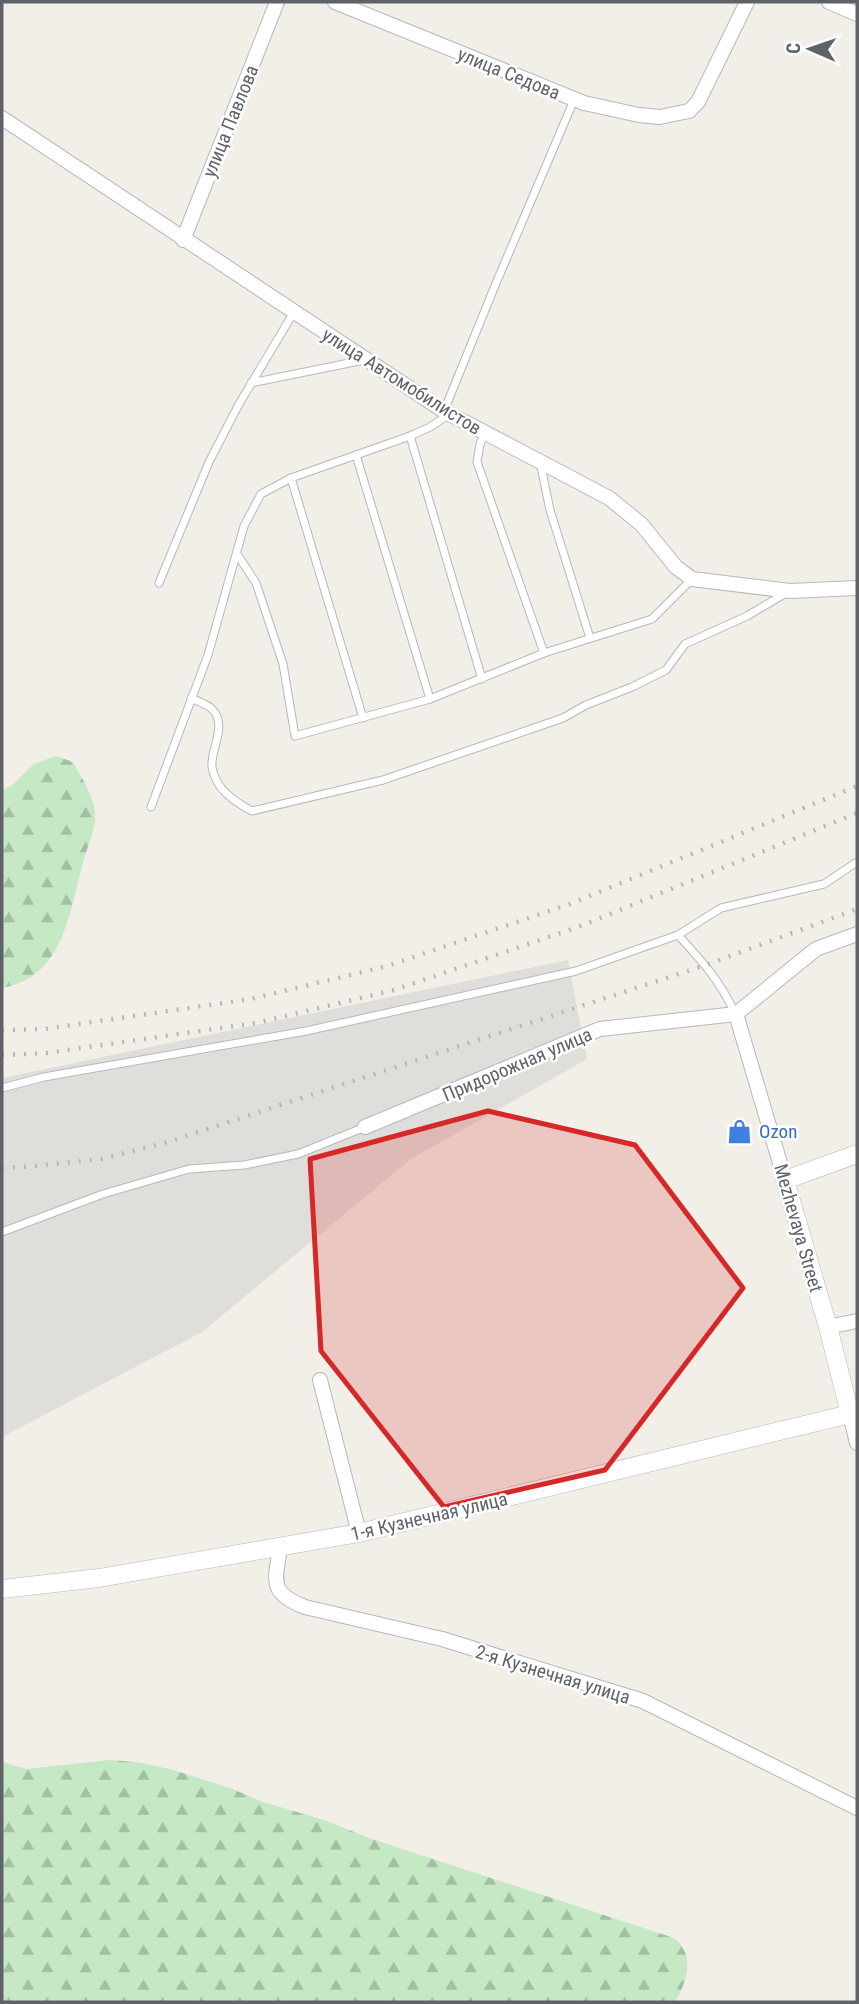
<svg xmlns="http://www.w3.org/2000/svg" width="859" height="2004" viewBox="0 0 859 2004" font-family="'Roboto Condensed',sans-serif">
<defs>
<pattern id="forest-firs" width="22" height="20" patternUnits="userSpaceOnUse" patternTransform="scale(1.75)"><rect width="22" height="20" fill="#c5e8c5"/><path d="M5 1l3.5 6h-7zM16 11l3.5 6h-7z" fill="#a3c0a4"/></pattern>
</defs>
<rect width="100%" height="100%" fill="#f1efe8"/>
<path fill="#e0deda" d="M568,960L587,1059L411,1159L202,1332L2,1437V1078Z"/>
<g fill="url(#forest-firs)">
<path d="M56,756L73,762C82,778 95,798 95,816C96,828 86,850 83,863C69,913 64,977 2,988V790L10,787L34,764Z"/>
<path d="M110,1760L136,1762L170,1769L230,1788L263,1802L324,1820L372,1839L674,1938C696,1956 687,1981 675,2002H2V1762L26,1769Z"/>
</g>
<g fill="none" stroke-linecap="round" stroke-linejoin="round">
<defs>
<g id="service">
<path d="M251,383L364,360"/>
<path d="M485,433L480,444L477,462L544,653"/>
<path d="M410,436L482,679"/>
<path d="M356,455L430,699"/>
<path d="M540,462L550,510L590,638"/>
<path d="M291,478L363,718"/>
<path d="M237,554L256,583L283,664L295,736L430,699L544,653L652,619L692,579"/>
<path d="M159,583L209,462L239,404L294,312"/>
<path d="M191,698C197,701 206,704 211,708C229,724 210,749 212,767C215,789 235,802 252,811L383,780L563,718L586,705L632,687L666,670L685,644L747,616L786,593"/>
<path d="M151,807L208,655L244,526L261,494L291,478L410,436L430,427L445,417L444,411L494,288L574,100"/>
<path d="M678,935C702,961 720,981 735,1013"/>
<path d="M2,1088L44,1077L306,1031L576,971L678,935L721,908L824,884L857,862"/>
<path d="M2,1232L103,1194L189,1169L244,1165L298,1154L365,1127"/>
</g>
<g id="minor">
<path d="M335,2L584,103L639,115L660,117L689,111L698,102L747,2"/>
<path d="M829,2L857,14"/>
<path d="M2,118L444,411L609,498L641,524L676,567L692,579L790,591L857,588"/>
<path d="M183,240L277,2"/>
<path d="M736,1014L785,1180"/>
<path d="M365,1127L600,1029L736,1014L816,949L857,934"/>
<path d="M828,1327L857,1321"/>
<path d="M320,1380L359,1533"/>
<path d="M850,1414L857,1443"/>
<path d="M280,1546C276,1581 267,1592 305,1607L442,1639L643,1701L857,1808"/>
</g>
<path id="tertiary" d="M2,1589L99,1578L359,1533L850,1414L828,1327L785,1180L857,1154"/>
</defs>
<use href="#service" stroke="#b5b8bc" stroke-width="9"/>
<use href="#minor" stroke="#b5b8bc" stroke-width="16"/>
<use href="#tertiary" stroke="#b5b8bc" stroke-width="19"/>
<use href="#service" stroke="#fff" stroke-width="7"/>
<use href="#minor" stroke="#fff" stroke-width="14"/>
<use href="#tertiary" stroke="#fff" stroke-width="18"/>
<g stroke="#b6b7b8" stroke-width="4.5" stroke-dasharray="2 9" stroke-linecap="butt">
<path d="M2,1030L44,1029L251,999L387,966L570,904L857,786"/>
<path d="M2,1055L46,1053L256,1023L394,990L578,927L857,813"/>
<path d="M2,1168L35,1166L101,1159L168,1142L706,965L857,909"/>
</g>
</g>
<path fill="#d62828" fill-opacity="0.2" stroke="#d62828" stroke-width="5" stroke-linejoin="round" d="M488,1111L635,1145L743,1288L605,1470L444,1507L321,1351L310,1159Z"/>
<defs>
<symbol id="shop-bare" viewBox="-9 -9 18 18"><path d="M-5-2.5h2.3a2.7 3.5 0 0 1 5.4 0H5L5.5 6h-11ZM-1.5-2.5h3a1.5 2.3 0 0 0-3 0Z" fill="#3f7fe0" stroke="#fff" stroke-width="2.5" paint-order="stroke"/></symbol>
</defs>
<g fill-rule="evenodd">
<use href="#shop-bare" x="722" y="1114" width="35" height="35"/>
</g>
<g text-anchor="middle" stroke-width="5" stroke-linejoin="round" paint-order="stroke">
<g font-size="19" fill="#5f6368" stroke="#fff">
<text transform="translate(509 73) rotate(22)" y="7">улица Седова</text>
<text transform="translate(230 121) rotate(-68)" y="7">улица Павлова</text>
<text transform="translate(402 381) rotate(32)" y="7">улица Автомобилистов</text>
<text transform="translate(517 1064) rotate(-23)" y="7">Придорожная улица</text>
<text transform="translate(799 1228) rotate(74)" y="7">Mezhevaya Street</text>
<text transform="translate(429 1516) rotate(-13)" y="7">1-я Кузнечная улица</text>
<text transform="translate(553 1674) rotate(17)" y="7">2-я Кузнечная улица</text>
</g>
<g font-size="19" fill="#366cbe" stroke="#fff" text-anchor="start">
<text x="759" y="1138">Ozon</text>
</g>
</g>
<rect width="859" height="2004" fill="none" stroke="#5f6368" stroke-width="7"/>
<g transform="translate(810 49) rotate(272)" stroke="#ffffff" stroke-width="5" paint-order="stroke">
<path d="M0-5L12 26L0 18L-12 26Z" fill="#5f6368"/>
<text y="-10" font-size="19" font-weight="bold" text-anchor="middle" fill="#5f6368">С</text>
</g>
</svg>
